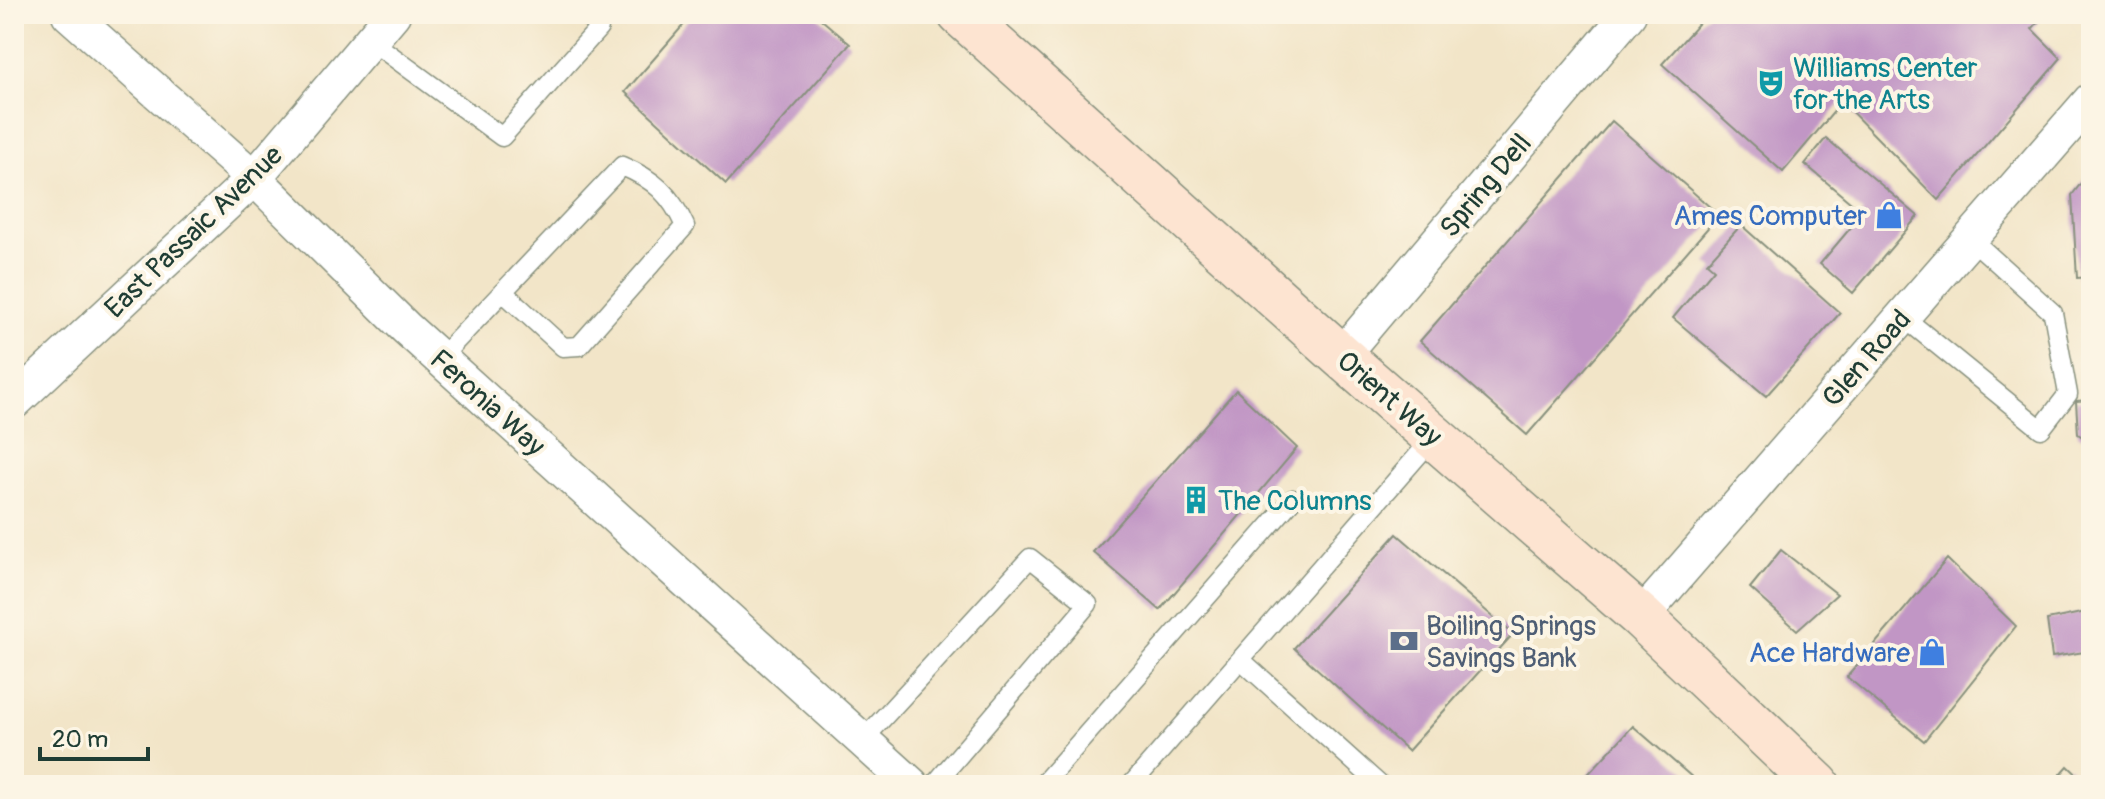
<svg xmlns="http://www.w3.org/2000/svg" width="2105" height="799" viewBox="0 0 2105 799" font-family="Pangolin,sans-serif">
<rect width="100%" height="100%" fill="#fcf5e5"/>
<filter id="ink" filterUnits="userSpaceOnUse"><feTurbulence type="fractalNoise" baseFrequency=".0125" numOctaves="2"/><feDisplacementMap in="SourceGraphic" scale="16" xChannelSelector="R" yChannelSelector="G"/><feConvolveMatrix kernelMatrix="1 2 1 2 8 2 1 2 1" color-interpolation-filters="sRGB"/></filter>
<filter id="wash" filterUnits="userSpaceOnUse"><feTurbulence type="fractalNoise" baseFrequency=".006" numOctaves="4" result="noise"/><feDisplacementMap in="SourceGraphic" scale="32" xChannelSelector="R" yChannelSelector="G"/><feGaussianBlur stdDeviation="1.8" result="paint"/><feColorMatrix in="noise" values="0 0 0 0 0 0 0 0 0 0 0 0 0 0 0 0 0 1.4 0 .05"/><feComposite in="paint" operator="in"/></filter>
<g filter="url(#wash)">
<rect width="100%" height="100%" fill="#f2e5c8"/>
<g id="blocks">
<g fill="#c196c5">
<path d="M693,14H815L850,44L726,184L625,92Z"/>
<path d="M1707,14H2045L2032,29L2061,58L1938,200L1842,102L1783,172L1662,64Z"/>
<path d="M1612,121L1719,215L1527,435L1420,341Z"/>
<path d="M1826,138L1918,216L1853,293L1820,264L1863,213L1805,164Z"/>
<path d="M2091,170V277L2077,278L2072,195Z"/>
<path d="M1741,225L1840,313L1766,396L1673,318L1714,269L1707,263Z"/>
<path d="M1236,390L1297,448L1160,610L1093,552Z"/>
<path d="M2091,400V475H2089L2087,440L2078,434L2076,401Z"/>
<path d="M1397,534L1513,634L1408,751L1294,648Z"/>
<path d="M1781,550L1837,594L1797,630L1750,588Z"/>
<path d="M1947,559L2016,626L1924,741L1847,677Z"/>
<path d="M2091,611V651L2052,657L2047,620Z"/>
<path d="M1633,726L1701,785H1578Z"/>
<path d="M2068,766L2088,785H2051Z"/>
</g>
</g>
</g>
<g filter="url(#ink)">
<use href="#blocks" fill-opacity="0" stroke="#88917e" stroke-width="2"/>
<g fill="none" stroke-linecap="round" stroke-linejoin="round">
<defs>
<g id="lane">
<path d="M370,40L502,137L599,28L585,14"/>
<path d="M1902,316L2041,429L2068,394L2053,313L1970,238"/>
<path d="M440,358L622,166C654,179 671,195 685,226L579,346L563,347L503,292"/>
<path d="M1241,660L1380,785"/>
<path d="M863,740L1030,558L1088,604L934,785"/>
<path d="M1042,785L1293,499"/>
<path d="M1131,785L1434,437"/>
</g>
<g id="street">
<path d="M69,14L254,178L406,328L912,785"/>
<path d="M1341,356L1629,14"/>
<path d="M14,402L254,178L393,14"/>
<path d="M1641,617L2091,100"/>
</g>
<path id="secondary" d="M960,14L1341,356L1641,617L1818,785"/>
</defs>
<use href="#lane" stroke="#88917e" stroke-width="21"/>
<use href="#street" stroke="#88917e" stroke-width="37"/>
<use href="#secondary" stroke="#88917e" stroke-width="47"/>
<use href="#lane" stroke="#fff" stroke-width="18"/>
<use href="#street" stroke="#fff" stroke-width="34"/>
<use href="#secondary" stroke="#fde4d1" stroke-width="44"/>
</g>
</g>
<defs>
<symbol id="theatre-bare" viewBox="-9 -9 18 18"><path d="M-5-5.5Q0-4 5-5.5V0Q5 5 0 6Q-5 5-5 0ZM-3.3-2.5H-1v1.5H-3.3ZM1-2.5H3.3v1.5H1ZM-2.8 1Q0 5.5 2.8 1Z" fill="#0f9aa8" stroke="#fcf5e5" stroke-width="2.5" paint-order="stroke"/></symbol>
<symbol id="shop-bare" viewBox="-9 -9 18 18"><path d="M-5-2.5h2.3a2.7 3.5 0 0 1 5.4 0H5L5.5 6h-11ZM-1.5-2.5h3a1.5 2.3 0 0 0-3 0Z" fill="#3f7fe0" stroke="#fcf5e5" stroke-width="2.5" paint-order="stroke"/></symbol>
<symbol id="building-bare" viewBox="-9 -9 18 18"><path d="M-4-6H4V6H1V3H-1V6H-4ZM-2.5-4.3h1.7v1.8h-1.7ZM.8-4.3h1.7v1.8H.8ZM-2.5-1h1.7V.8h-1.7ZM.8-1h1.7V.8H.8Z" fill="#0f9aa8" stroke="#fcf5e5" stroke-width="2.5" paint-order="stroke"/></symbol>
<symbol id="bank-bare" viewBox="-9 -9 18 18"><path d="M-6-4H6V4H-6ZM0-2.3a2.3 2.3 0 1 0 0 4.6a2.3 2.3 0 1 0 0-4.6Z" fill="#5c6f8a" stroke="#fcf5e5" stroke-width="2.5" paint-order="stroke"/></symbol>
</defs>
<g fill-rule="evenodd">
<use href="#theatre-bare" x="1751" y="63" width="40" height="40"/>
<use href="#shop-bare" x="1869" y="195" width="40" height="40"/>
<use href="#building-bare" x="1176" y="480" width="40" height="40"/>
<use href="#bank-bare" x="1384" y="621" width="40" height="40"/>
<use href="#shop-bare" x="1912" y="632" width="40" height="40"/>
</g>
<g text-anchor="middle" stroke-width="8" stroke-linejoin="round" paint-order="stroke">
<g font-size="28" fill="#0d838f" stroke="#fcf5e5" text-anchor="start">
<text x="1793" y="77">Williams Center<tspan x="1793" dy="32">for the Arts</tspan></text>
<text x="1218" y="510">The Columns</text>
</g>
<g font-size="28" fill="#1f3d34" stroke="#fcf5e5">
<text transform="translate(1485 185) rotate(-50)" y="10">Spring Dell</text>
<text transform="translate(193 231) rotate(-44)" y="10">East Passaic Avenue</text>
<text transform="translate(1866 358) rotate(-49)" y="10">Glen Road</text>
<text transform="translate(1390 398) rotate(41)" y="10">Orient Way</text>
<text transform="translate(488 402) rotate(42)" y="10">Feronia Way</text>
</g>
<g font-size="28" fill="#366cbe" stroke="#fcf5e5" text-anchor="end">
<text x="1867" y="225">Ames Computer</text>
<text x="1910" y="662">Ace Hardware</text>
</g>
<g font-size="28" fill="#4e5e75" stroke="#fcf5e5" text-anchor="start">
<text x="1426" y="635">Boiling Springs<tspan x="1426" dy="32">Savings Bank</tspan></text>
</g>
</g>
<rect width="2105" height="799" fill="none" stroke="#fcf5e5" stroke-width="48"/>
<path d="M40 747v12h108v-12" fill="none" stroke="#1f3d34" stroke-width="4"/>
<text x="52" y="747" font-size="24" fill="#1f3d34" stroke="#fcf5e5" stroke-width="6" paint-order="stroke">20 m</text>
</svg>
